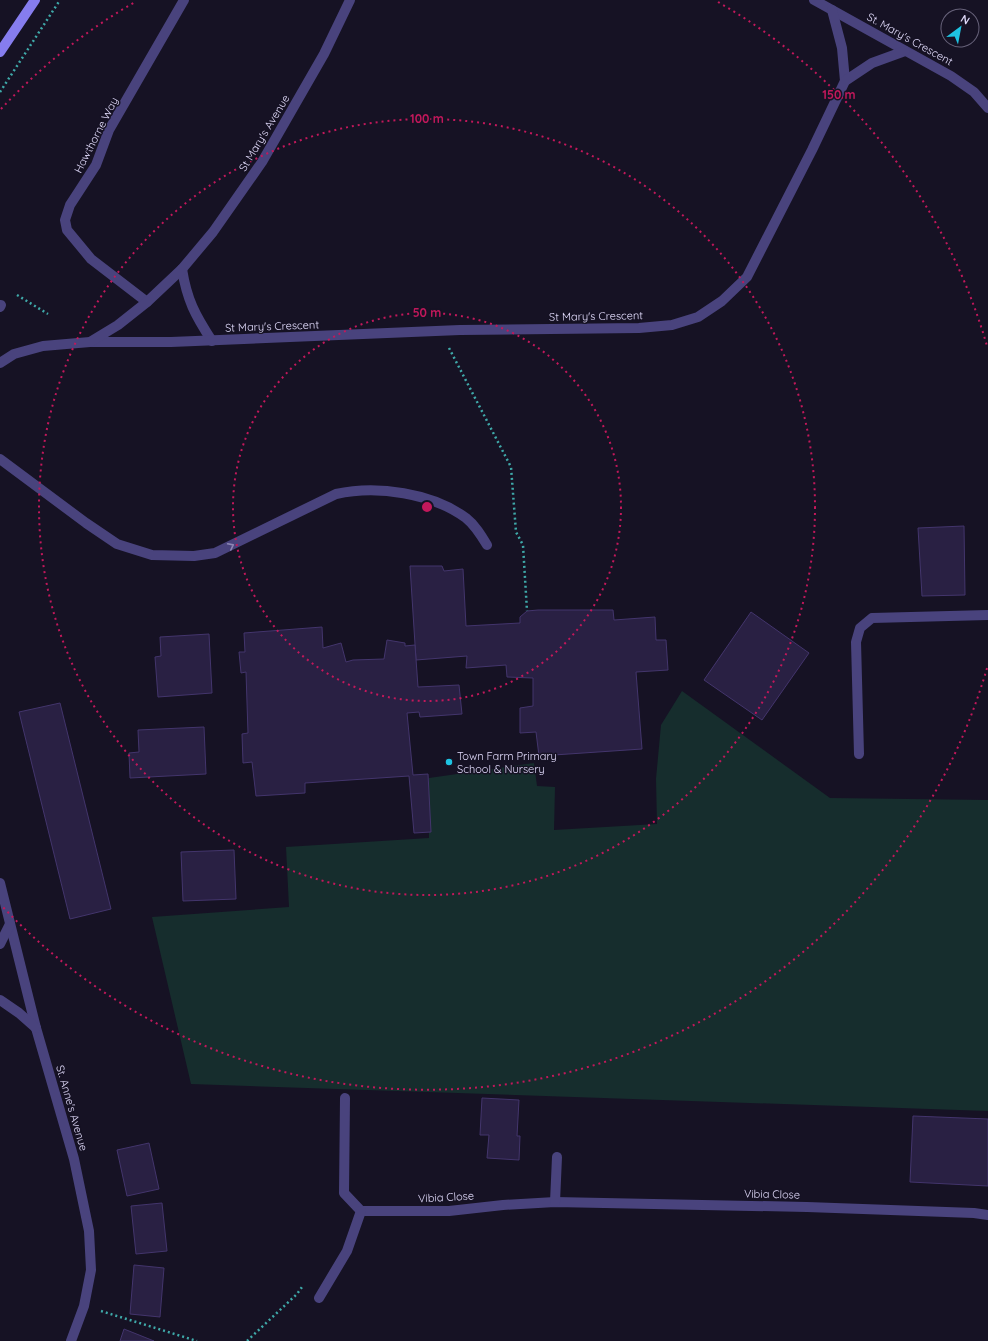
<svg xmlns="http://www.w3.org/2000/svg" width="988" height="1341" viewBox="0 0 988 1341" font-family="Quicksand,sans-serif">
<rect width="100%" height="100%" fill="#161224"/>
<path fill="#162d2d" d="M682,691L830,798L988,800V1111L191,1084L152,917L289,907L286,847L429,838V778L534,763L537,786L555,787L554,830L657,824L656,779L661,725Z"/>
<g fill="#292043" stroke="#43356c">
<path d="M964,526L965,595L922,596L918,528Z"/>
<path d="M410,566H442L444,571L463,569L466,626L520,623V617L527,611L538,610H613L614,620L655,617L656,640H666L668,670L636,672L642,749L539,756L536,732L520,733V708L533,706V678L507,677L506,665L466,668L467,656L416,660Z"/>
<path d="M751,612L809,653L762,720L704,680Z"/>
<path d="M322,627L323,648L341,643L346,662L353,660L384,659L387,640L405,643V646L415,645L418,687L459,685L462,714L420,717L419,712L407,713L413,775L428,774L431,832L414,833L409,776L305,783V793L256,796L252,762L243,763L242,734L248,733L246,672L241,673L239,652H245L244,633Z"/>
<path d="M209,634L212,693L158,697L155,657L161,656L160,637Z"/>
<path d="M60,703L111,909L70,919L19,712Z"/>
<path d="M204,727L206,774L130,778L129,753L139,752L138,730Z"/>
<path d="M234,850L236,899L183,901L181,852Z"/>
<path d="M482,1098L519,1100L517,1136H520L519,1160L487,1158L489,1135H480Z"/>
<path d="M913,1116L988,1119V1186L910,1182Z"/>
<path d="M149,1143L159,1189L127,1196L117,1150Z"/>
<path d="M162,1203L167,1251L136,1254L131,1206Z"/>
<path d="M134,1265L164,1268L160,1317L130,1314Z"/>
<path d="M124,1329L154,1341H120Z"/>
</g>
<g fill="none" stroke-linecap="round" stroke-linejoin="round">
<g stroke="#3fa9a9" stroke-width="2.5" stroke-dasharray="2 3" stroke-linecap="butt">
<path d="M0,92L60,0"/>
<path d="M17,295L48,314"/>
<path d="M449,348L511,467L516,532L523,545L527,611"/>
<path d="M101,1311L197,1341"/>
<path d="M247,1341L297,1294L302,1287"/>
</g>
<g stroke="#49437d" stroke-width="10">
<path d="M0,459L86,523L117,544L152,555L194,556L215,553L336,494C377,485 432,493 466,518C475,525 481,535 487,545"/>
<path d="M859,754L856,642L860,628L872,618L988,615"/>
</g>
<g stroke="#49437d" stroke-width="10">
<path d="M814,0L951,76L974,92L988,108"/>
<path d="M832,10L842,48L845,81"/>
<path d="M182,269C187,300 195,315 212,341"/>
<path d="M147,302L91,259L67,230L65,220L70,205L96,165L109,130L184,0"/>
<path d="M0,307L1,305"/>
<path d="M90,342H171L460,330L639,328L672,325L698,317L722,301L747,277L812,150L845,81L872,63L905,51"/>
<path d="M0,363L14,354L43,346L90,342L118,325L147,302L182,269L213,232L262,162L324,54L350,0"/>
<path d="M0,883L36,1028L74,1159L89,1231L91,1270L84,1306L71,1341"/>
<path d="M0,944L10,924"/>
<path d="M0,1000L19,1013L36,1028"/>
<path d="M345,1098L344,1193L361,1211H449L503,1205L555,1202L807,1207L974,1213L988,1215"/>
<path d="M555,1202L557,1157"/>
<path d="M319,1298L347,1251L361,1211"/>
</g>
<path stroke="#867dee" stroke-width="10" d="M0,52L35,0"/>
</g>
<defs><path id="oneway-chevron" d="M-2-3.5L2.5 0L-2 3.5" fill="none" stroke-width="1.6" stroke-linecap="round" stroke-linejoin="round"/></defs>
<use stroke="#8d87b5" href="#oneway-chevron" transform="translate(231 546) rotate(-27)"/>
<g fill="none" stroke="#c2185b" stroke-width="2" stroke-dasharray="2 4">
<circle cx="427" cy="507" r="194"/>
<circle cx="427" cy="507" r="388"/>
<path d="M987 668A583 583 0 0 1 1 905M1 109A583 583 0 0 1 135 2M718 2A583 583 0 0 1 987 346"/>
</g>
<circle fill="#1ec3e2" stroke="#161224" stroke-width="1.5" cx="449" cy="762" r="4"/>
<g text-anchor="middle" stroke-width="3" stroke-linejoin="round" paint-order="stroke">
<g font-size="11" fill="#e0dafa" stroke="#161224">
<text transform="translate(910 39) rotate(29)" y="4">St. Mary's Crescent</text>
<text transform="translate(264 133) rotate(-59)" y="4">St Mary's Avenue</text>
<text transform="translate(96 135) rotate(-63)" y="4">Hawthorne Way</text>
<text transform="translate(596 316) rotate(-1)" y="4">St Mary's Crescent</text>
<text transform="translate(272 326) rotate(-2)" y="4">St Mary's Crescent</text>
<text transform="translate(72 1108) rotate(74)" y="4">St. Anne's Avenue</text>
<text transform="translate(772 1194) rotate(1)" y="4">Vibia Close</text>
<text transform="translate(446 1197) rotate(-3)" y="4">Vibia Close</text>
</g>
<g font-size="11" fill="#e0dafa" stroke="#161224" text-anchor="start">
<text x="457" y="760">Town Farm Primary<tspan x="457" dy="13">School &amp; Nursery</tspan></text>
</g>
</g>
<circle cx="427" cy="507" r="6" fill="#c2185b" stroke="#161224" stroke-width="2"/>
<g font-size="12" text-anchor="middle" font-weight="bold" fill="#c2185b" stroke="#161224" stroke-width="3" stroke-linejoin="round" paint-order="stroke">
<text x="839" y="99">150 m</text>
<text x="427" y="123">100 m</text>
<text x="427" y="317">50 m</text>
</g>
<g transform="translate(960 28) rotate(32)"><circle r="19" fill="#161224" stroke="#67627a"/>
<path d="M0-3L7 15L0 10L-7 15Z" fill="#1ec3e2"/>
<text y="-6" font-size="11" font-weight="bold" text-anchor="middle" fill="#e0dafa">N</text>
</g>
</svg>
